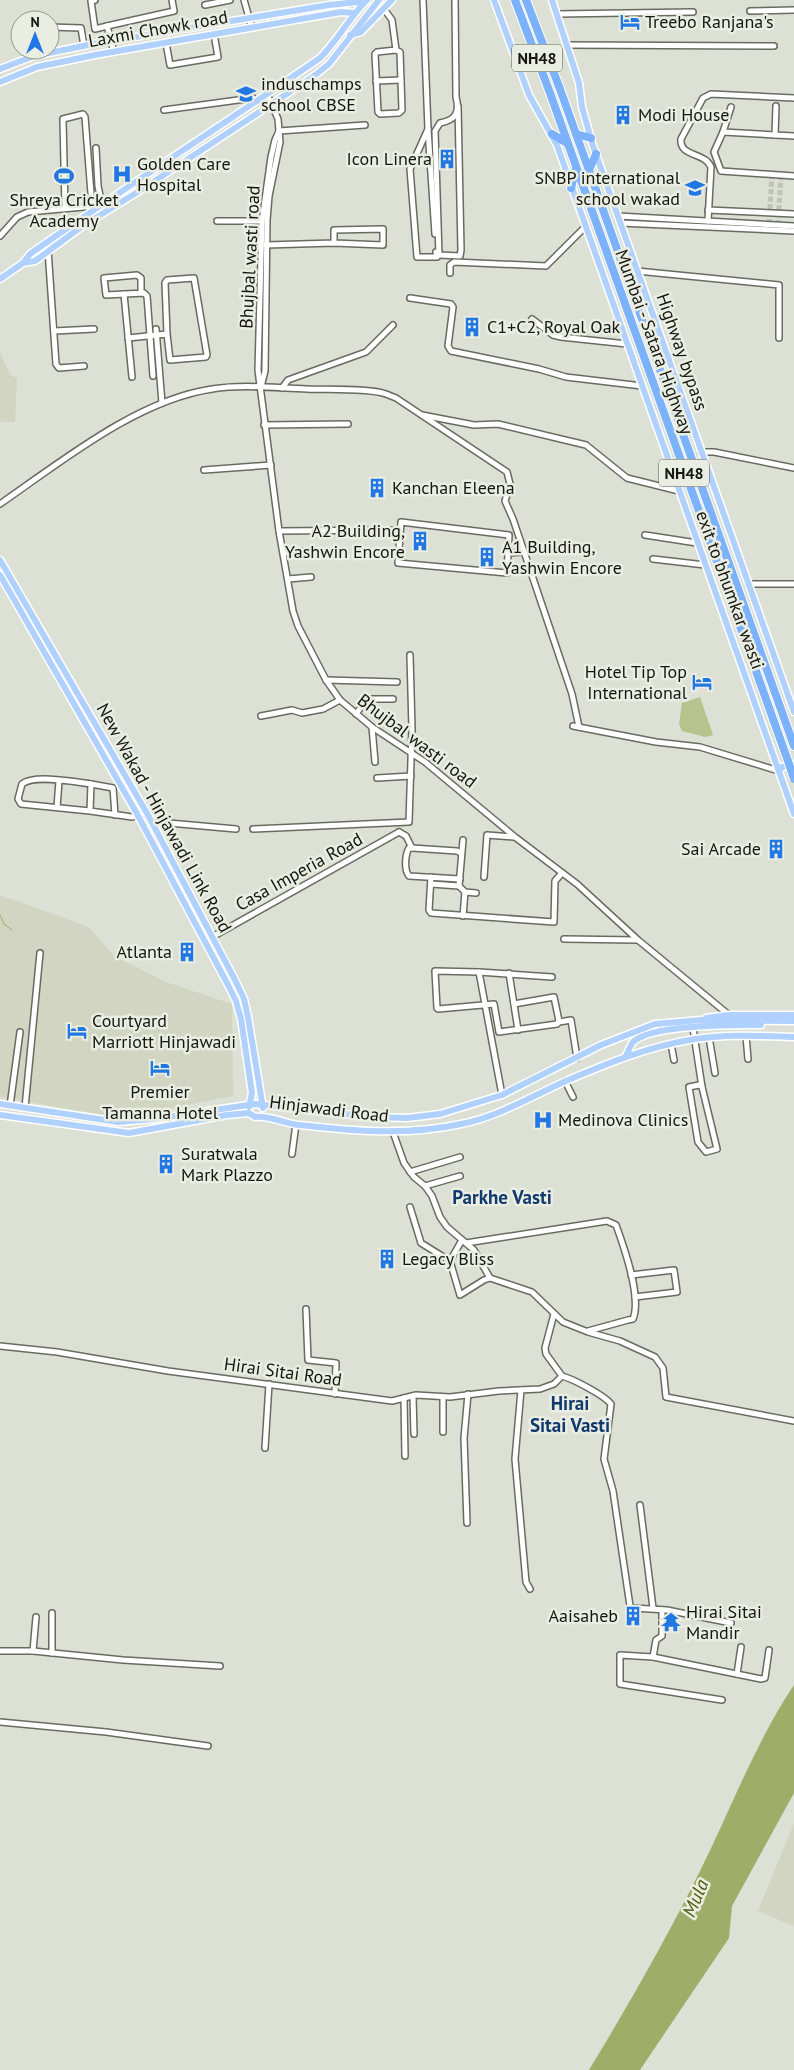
<svg xmlns="http://www.w3.org/2000/svg" width="794" height="2070" viewBox="0 0 794 2070" font-family="'PT Sans',sans-serif">
<rect width="100%" height="100%" fill="#dde0d4"/>
<g fill="#d1d5c2">
<path d="M0,352L10,375L17,378L15,422H0Z"/>
<path d="M0,895L89,927L114,956L166,982L232,1004L233,1096L122,1118L0,1097Z"/>
<path d="M794,1823V1926L758,1911Z"/>
</g>
<path fill="#b7c28c" d="M700,697L713,735L705,737L682,731L679,724L682,703Z"/>
<path fill="#a0ad69" d="M794,1685V1793L732,1906L729,1938L640,2070H589C628,2006 666,1939 700,1871C731,1809 755,1743 794,1685Z"/>
<g fill="none" stroke-linecap="round" stroke-linejoin="round">
<path stroke="#a0ad69" stroke-width="1" d="M0,915L4,924L12,930"/>
<g stroke="#bfc2b7" stroke-width="5" stroke-dasharray="5 2.5" stroke-linecap="butt">
<path d="M769,224L772,175"/>
<path d="M778,225L781,175"/>
</g>
<defs>
<g id="minor">
<path d="M95,0L91,1L95,29L107,26"/>
<path d="M244,0L252,28"/>
<path d="M423,0L428,129L435,234"/>
<path d="M455,0L456,97C460,112 456,120 440,123L435,131L439,255L460,256L461,250L458,106"/>
<path d="M205,5L230,0"/>
<path d="M384,9L392,20L396,50L377,52L375,54L378,112L380,114L399,113L402,110L400,52L396,50"/>
<path d="M750,11L794,10"/>
<path d="M557,14L693,12"/>
<path d="M50,27L81,28L84,46"/>
<path d="M166,43L170,65L218,57L214,34"/>
<path d="M567,45L774,46"/>
<path d="M114,52L107,26L174,11L172,0"/>
<path d="M376,81L401,80"/>
<path d="M776,106L775,135L794,136"/>
<path d="M731,107L723,132L714,152L721,171L794,176"/>
<path d="M164,110L253,98L256,102"/>
<path d="M428,129L410,169L417,257H437L436,252"/>
<path d="M279,131L275,140L271,157L262,221L258,370L279,531L293,611L298,626L326,680L340,700L372,727L425,762L515,837L577,884L638,940L729,1015"/>
<path d="M279,131L365,125"/>
<path d="M723,132L775,135"/>
<path d="M96,148L98,186L102,205"/>
<path d="M65,208L63,119L83,114L85,117L92,206"/>
<path d="M708,210L794,214"/>
<path d="M618,216L794,226"/>
<path d="M217,221H262"/>
<path d="M708,221L711,167C705,152 679,157 681,139L703,98L711,94L794,98"/>
<path d="M620,223L794,231"/>
<path d="M0,236L17,217L28,212L95,206"/>
<path d="M266,245L334,243L383,245V229L334,230V243"/>
<path d="M48,250L56,364L59,368L84,366"/>
<path d="M637,271L779,285V338"/>
<path d="M450,273V265L454,262L546,266L585,227"/>
<path d="M141,293V278L137,275L104,278L106,295L144,293L147,296L153,376"/>
<path d="M124,294L132,377"/>
<path d="M410,298L451,304L453,307L448,346L451,351L539,369L566,377L642,386"/>
<path d="M532,319L553,335L561,337L627,344"/>
<path d="M156,329L162,403"/>
<path d="M54,331L94,329"/>
<path d="M128,338L167,334L170,360L206,357L207,355L194,278L167,280L165,283L167,334"/>
<path d="M262,383L265,371L267,220L269,196L280,142L278,119L267,94"/>
<path d="M282,388L288,380L366,352L393,325"/>
<path d="M422,415L474,425L498,424L586,445L627,478L679,491"/>
<path d="M264,425L348,424"/>
<path d="M701,452H714L794,468"/>
<path d="M204,470L271,465"/>
<path d="M0,504C61,462 137,400 212,389C244,384 275,388 307,389C327,390 368,388 386,394L396,398L507,472L510,484L505,501L513,519L572,694L579,727"/>
<path d="M401,522L509,535L507,573L398,563Z"/>
<path d="M279,531L393,530"/>
<path d="M645,535L697,543"/>
<path d="M283,553L310,551"/>
<path d="M508,553L523,552"/>
<path d="M653,559L705,565"/>
<path d="M288,579L311,577"/>
<path d="M748,584H794"/>
<path d="M326,680L397,682"/>
<path d="M356,714L367,699H393"/>
<path d="M261,716L292,710L302,713L323,709L340,700"/>
<path d="M573,726L656,742L700,747L779,771"/>
<path d="M372,727L375,762"/>
<path d="M377,778L411,776"/>
<path d="M91,784L113,788L115,815"/>
<path d="M57,807L59,781"/>
<path d="M90,811L21,804L18,799L22,784C34,774 76,782 91,784L90,811L132,817L147,813"/>
<path d="M148,815L169,823L236,829"/>
<path d="M253,829L409,822L412,729L410,655"/>
<path d="M399,832L406,836L412,848"/>
<path d="M463,840L459,886L465,892L476,893"/>
<path d="M431,877L429,910L431,913L554,922L555,881L562,873"/>
<path d="M484,877L487,835L514,837"/>
<path d="M460,879L409,876C404,870 405,855 409,848H412L457,851L461,853"/>
<path d="M431,884L459,886"/>
<path d="M463,916L465,892"/>
<path d="M564,939L637,940"/>
<path d="M205,941L399,832"/>
<path d="M479,972L552,977"/>
<path d="M509,973L518,1030"/>
<path d="M559,1022L571,1020L577,1058"/>
<path d="M693,1028L702,1087"/>
<path d="M746,1036L748,1059"/>
<path d="M709,1037L715,1073"/>
<path d="M671,1044L674,1060"/>
<path d="M565,1081L573,1097"/>
<path d="M699,1085L702,1087L717,1149L706,1152L698,1142L689,1087Z"/>
<path d="M502,1095L479,972L435,971L437,1008L438,1009L494,1004L499,1032L557,1024L559,1021L554,997L514,1004"/>
<path d="M10,1106L20,1032"/>
<path d="M25,1108L40,953"/>
<path d="M393,1132L404,1163L414,1177L425,1186L432,1196L440,1217L447,1227L474,1250L490,1278L532,1292L563,1322L588,1332L620,1341L655,1357L663,1368L666,1397L794,1421"/>
<path d="M292,1154L296,1124"/>
<path d="M410,1172L460,1157"/>
<path d="M425,1186L460,1176"/>
<path d="M410,1207L421,1243L450,1261L460,1295L484,1280L490,1278"/>
<path d="M466,1243L607,1221L616,1225C624,1247 642,1297 633,1319L628,1320L588,1331"/>
<path d="M450,1261L462,1240"/>
<path d="M631,1275L674,1270L677,1292L635,1297"/>
<path d="M306,1309L308,1360L336,1363L335,1394"/>
<path d="M0,1346L57,1352L168,1371L392,1401L416,1395L450,1397L499,1391L540,1389L554,1384L562,1376L546,1354L545,1348L554,1314"/>
<path d="M562,1376C573,1379 604,1395 611,1404L604,1459L613,1491L630,1606L633,1608L667,1610L731,1623"/>
<path d="M521,1390L515,1459L526,1582L530,1589"/>
<path d="M413,1396L414,1434"/>
<path d="M404,1398L405,1456"/>
<path d="M443,1432V1397"/>
<path d="M265,1448L269,1384"/>
<path d="M640,1505L653,1608"/>
<path d="M467,1523L464,1438L468,1394"/>
<path d="M52,1613V1653"/>
<path d="M0,1651H33L123,1660L220,1666"/>
<path d="M33,1651L36,1617"/>
<path d="M653,1657L656,1640L662,1636V1610"/>
<path d="M737,1674L741,1647"/>
<path d="M722,1700L620,1684V1655L653,1657L761,1679L765,1678L769,1650"/>
<path d="M0,1722L106,1732L208,1746"/>
</g>
<g id="major">
<path d="M494,0L529,95L557,145L794,814"/>
<path d="M552,0L579,83L582,107L593,146L794,712"/>
<path d="M350,35L361,32L392,0"/>
<path d="M0,69L34,56L93,44L329,5L358,2L363,4"/>
<path d="M0,82L37,67L95,55L341,12L354,13"/>
<path d="M23,263L35,261L84,225L141,190L314,76L329,64L379,0"/>
<path d="M0,279L23,263L30,254C126,187 224,124 320,58C338,40 349,18 367,0"/>
<path d="M0,560L148,815L235,980L244,999L248,1017L263,1108"/>
<path d="M0,575L136,812L227,983L236,1001L241,1019L252,1093L249,1107"/>
<path d="M779,771L782,767L794,765"/>
<path d="M706,1018L729,1015H794"/>
<path d="M626,1056C628,1052 630,1046 633,1042C652,1024 735,1025 761,1025"/>
<path d="M0,1104L118,1122L154,1119L255,1104L373,1117L407,1118L440,1114L502,1095L601,1045L655,1024L701,1020L794,1021"/>
<path d="M0,1115L129,1133L227,1115L249,1113L255,1117C269,1115 283,1123 299,1125C353,1131 407,1136 461,1124C498,1117 532,1096 566,1081C608,1063 650,1046 695,1039C728,1034 761,1036 794,1037"/>
</g>
<g id="highway">
<path d="M515,0L550,93L788,761"/>
<path d="M526,0L560,89L794,746"/>
<path d="M552,134L567,143"/>
<path d="M576,134L591,138"/>
<path d="M589,170L596,154"/>
<path d="M571,188L576,168"/>
</g>
</defs>
<use href="#minor" stroke="#696b61" stroke-width="8"/>
<use href="#major" stroke="#fff" stroke-width="9"/>
<use href="#highway" stroke="#fff" stroke-width="10"/>
<use href="#minor" stroke="#fff" stroke-width="5"/>
<use href="#major" stroke="#b0d1fd" stroke-width="6"/>
<use href="#highway" stroke="#7cb2fc" stroke-width="8"/>
<defs>
<path id="highway-bridge" d="M788,761L794,779"/>
</defs>
<use href="#highway-bridge" stroke="#fff" stroke-width="10" stroke-linecap="butt"/>
<use href="#highway-bridge" stroke="#7cb2fc" stroke-width="8"/>
</g>
<defs>
<symbol id="hotel-bare" viewBox="-9 -9 18 18"><path d="M-6-4.5h1.5V1H6V5H4.5V3h-9V5H-6ZM-4 0a1.8 1.8 0 1 1 3.6 0ZM.5 0V-2.5h3Q6-2.5 6 0Z" fill="#2278e2" stroke="#eaede1" stroke-width="2.5" paint-order="stroke"/></symbol>
<symbol id="school-bare" viewBox="-9 -9 18 18"><path d="M0-5L7-2L0 1L-7-2ZM-4 1L0 2.5L4 1V4Q0 6-4 4Z" fill="#2278e2" stroke="#eaede1" stroke-width="2.5" paint-order="stroke"/></symbol>
<symbol id="building-bare" viewBox="-9 -9 18 18"><path d="M-4-6H4V6H1V3H-1V6H-4ZM-2.5-4.3h1.7v1.8h-1.7ZM.8-4.3h1.7v1.8H.8ZM-2.5-1h1.7V.8h-1.7ZM.8-1h1.7V.8H.8Z" fill="#2278e2" stroke="#eaede1" stroke-width="2.5" paint-order="stroke"/></symbol>
<symbol id="hospital-bare" viewBox="-9 -9 18 18"><path d="M-5-5h3v3.5h4V-5h3V5h-3V1.5h-4V5h-3Z" fill="#2278e2" stroke="#eaede1" stroke-width="2.5" paint-order="stroke"/></symbol>
<symbol id="stadium-bare" viewBox="-9 -9 18 18"><path d="M0-5a6.5 5 0 1 0 0 10a6.5 5 0 1 0 0-10ZM-3.5-1.8h7v3.6h-7Z" fill="#2278e2" stroke="#eaede1" stroke-width="2.5" paint-order="stroke"/></symbol>
<symbol id="temple-bare" viewBox="-9 -9 18 18"><path d="M0-6L5-2H3V0L6.5 2.5H4V6H1.5V3h-3V6H-4V2.5H-6.5L-3 0V-2H-5Z" fill="#2278e2" stroke="#eaede1" stroke-width="2.5" paint-order="stroke"/></symbol>
</defs>
<g fill-rule="evenodd">
<use href="#hotel-bare" x="616" y="8" width="28" height="28"/>
<use href="#school-bare" x="232" y="80" width="28" height="28"/>
<use href="#building-bare" x="609" y="101" width="28" height="28"/>
<use href="#building-bare" x="433" y="145" width="28" height="28"/>
<use href="#hospital-bare" x="108" y="160" width="28" height="28"/>
<use href="#stadium-bare" x="50" y="162" width="28" height="28"/>
<use href="#school-bare" x="681" y="174" width="28" height="28"/>
<use href="#building-bare" x="458" y="313" width="28" height="28"/>
<use href="#building-bare" x="363" y="474" width="28" height="28"/>
<use href="#building-bare" x="406" y="527" width="28" height="28"/>
<use href="#building-bare" x="473" y="543" width="28" height="28"/>
<use href="#hotel-bare" x="688" y="668" width="28" height="28"/>
<use href="#building-bare" x="762" y="835" width="28" height="28"/>
<use href="#building-bare" x="173" y="938" width="28" height="28"/>
<use href="#hotel-bare" x="63" y="1017" width="28" height="28"/>
<use href="#hotel-bare" x="146" y="1054" width="28" height="28"/>
<use href="#hospital-bare" x="529" y="1106" width="28" height="28"/>
<use href="#building-bare" x="152" y="1150" width="28" height="28"/>
<use href="#building-bare" x="373" y="1245" width="28" height="28"/>
<use href="#building-bare" x="619" y="1602" width="28" height="28"/>
<use href="#temple-bare" x="657" y="1608" width="28" height="28"/>
</g>
<g text-anchor="middle" stroke-width="5" stroke-linejoin="round" paint-order="stroke">
<g fill="#eaede1" stroke="#565650" stroke-width="1">
<rect x="512" y="44.5" width="50" height="27" rx="4"/>
<rect x="659" y="459.5" width="50" height="27" rx="4"/>
</g>
<g font-size="16" font-weight="bold" fill="#161612">
<text x="537" y="64">NH48</text>
<text x="684" y="479">NH48</text>
</g>
<g font-size="18" fill="#161612" stroke="#eaede1" text-anchor="start">
<text x="645" y="28">Treebo Ranjana's</text>
<text x="261" y="90">induschamps<tspan x="261" dy="21">school CBSE</tspan></text>
<text x="638" y="121">Modi House</text>
<text x="432" y="165" text-anchor="end">Icon Linera</text>
<text x="137" y="170">Golden Care<tspan x="137" dy="21">Hospital</tspan></text>
<text x="680" y="184" text-anchor="end">SNBP international<tspan x="680" dy="21">school wakad</tspan></text>
<text x="64" y="206" text-anchor="middle">Shreya Cricket<tspan x="64" dy="21">Academy</tspan></text>
<text x="487" y="333">C1+C2, Royal Oak</text>
<text x="392" y="494">Kanchan Eleena</text>
<text x="405" y="537" text-anchor="end">A2 Building,<tspan x="405" dy="21">Yashwin Encore</tspan></text>
<text x="502" y="553">A1 Building,<tspan x="502" dy="21">Yashwin Encore</tspan></text>
<text x="687" y="678" text-anchor="end">Hotel Tip Top<tspan x="687" dy="21">International</tspan></text>
<text x="761" y="855" text-anchor="end">Sai Arcade</text>
<text x="172" y="958" text-anchor="end">Atlanta</text>
<text x="92" y="1027">Courtyard<tspan x="92" dy="21">Marriott Hinjawadi</tspan></text>
<text x="160" y="1098" text-anchor="middle">Premier<tspan x="160" dy="21">Tamanna Hotel</tspan></text>
<text x="558" y="1126">Medinova Clinics</text>
<text x="181" y="1160">Suratwala<tspan x="181" dy="21">Mark Plazzo</tspan></text>
<text x="402" y="1265">Legacy Bliss</text>
<text x="686" y="1618">Hirai Sitai<tspan x="686" dy="21">Mandir</tspan></text>
<text x="618" y="1622" text-anchor="end">Aaisaheb</text>
</g>
<g font-size="18" fill="#161612" stroke="#eaede1">
<text transform="translate(158 29) rotate(-10)" y="6">Laxmi Chowk road</text>
<text transform="translate(250 257) rotate(-87)" y="6">Bhujbal wasti road</text>
<text transform="translate(654 342) rotate(70)" y="6">Mumbai - Satara Highway</text>
<text transform="translate(682 352) rotate(71)" y="6">Highway bypass</text>
<text transform="translate(730 590) rotate(70)" y="6">exit to bhumkar wasti</text>
<text transform="translate(417 741) rotate(37)" y="6">Bhujbal wasti road</text>
<text transform="translate(164 818) rotate(61)" y="6">New Wakad - Hinjawadi Link Road</text>
<text transform="translate(299 872) rotate(-29)" y="6">Casa Imperia Road</text>
<text transform="translate(329 1109) rotate(7)" y="6">Hinjawadi Road</text>
<text transform="translate(283 1372) rotate(8)" y="6">Hirai Sitai Road</text>
</g>
<g font-size="19" font-weight="bold" fill="#123a6e" stroke="#eaede1">
<text x="502" y="1204">Parkhe Vasti</text>
<text x="570" y="1410">Hirai<tspan x="570" dy="22">Sitai Vasti</tspan></text>
</g>
<g font-size="19" font-style="italic" fill="#515c0e" stroke="#eaede1">
<text transform="translate(695 1898) rotate(-67)" y="7">Mula</text>
</g>
</g>
<g transform="translate(35 35)"><circle r="24" fill="#eaede1" stroke="#95978e"/>
<path d="M0-4L9 19L0 12L-9 19Z" fill="#2278e2"/>
<text y="-8" font-size="14" font-weight="bold" text-anchor="middle" fill="#161612">N</text>
</g>
</svg>
